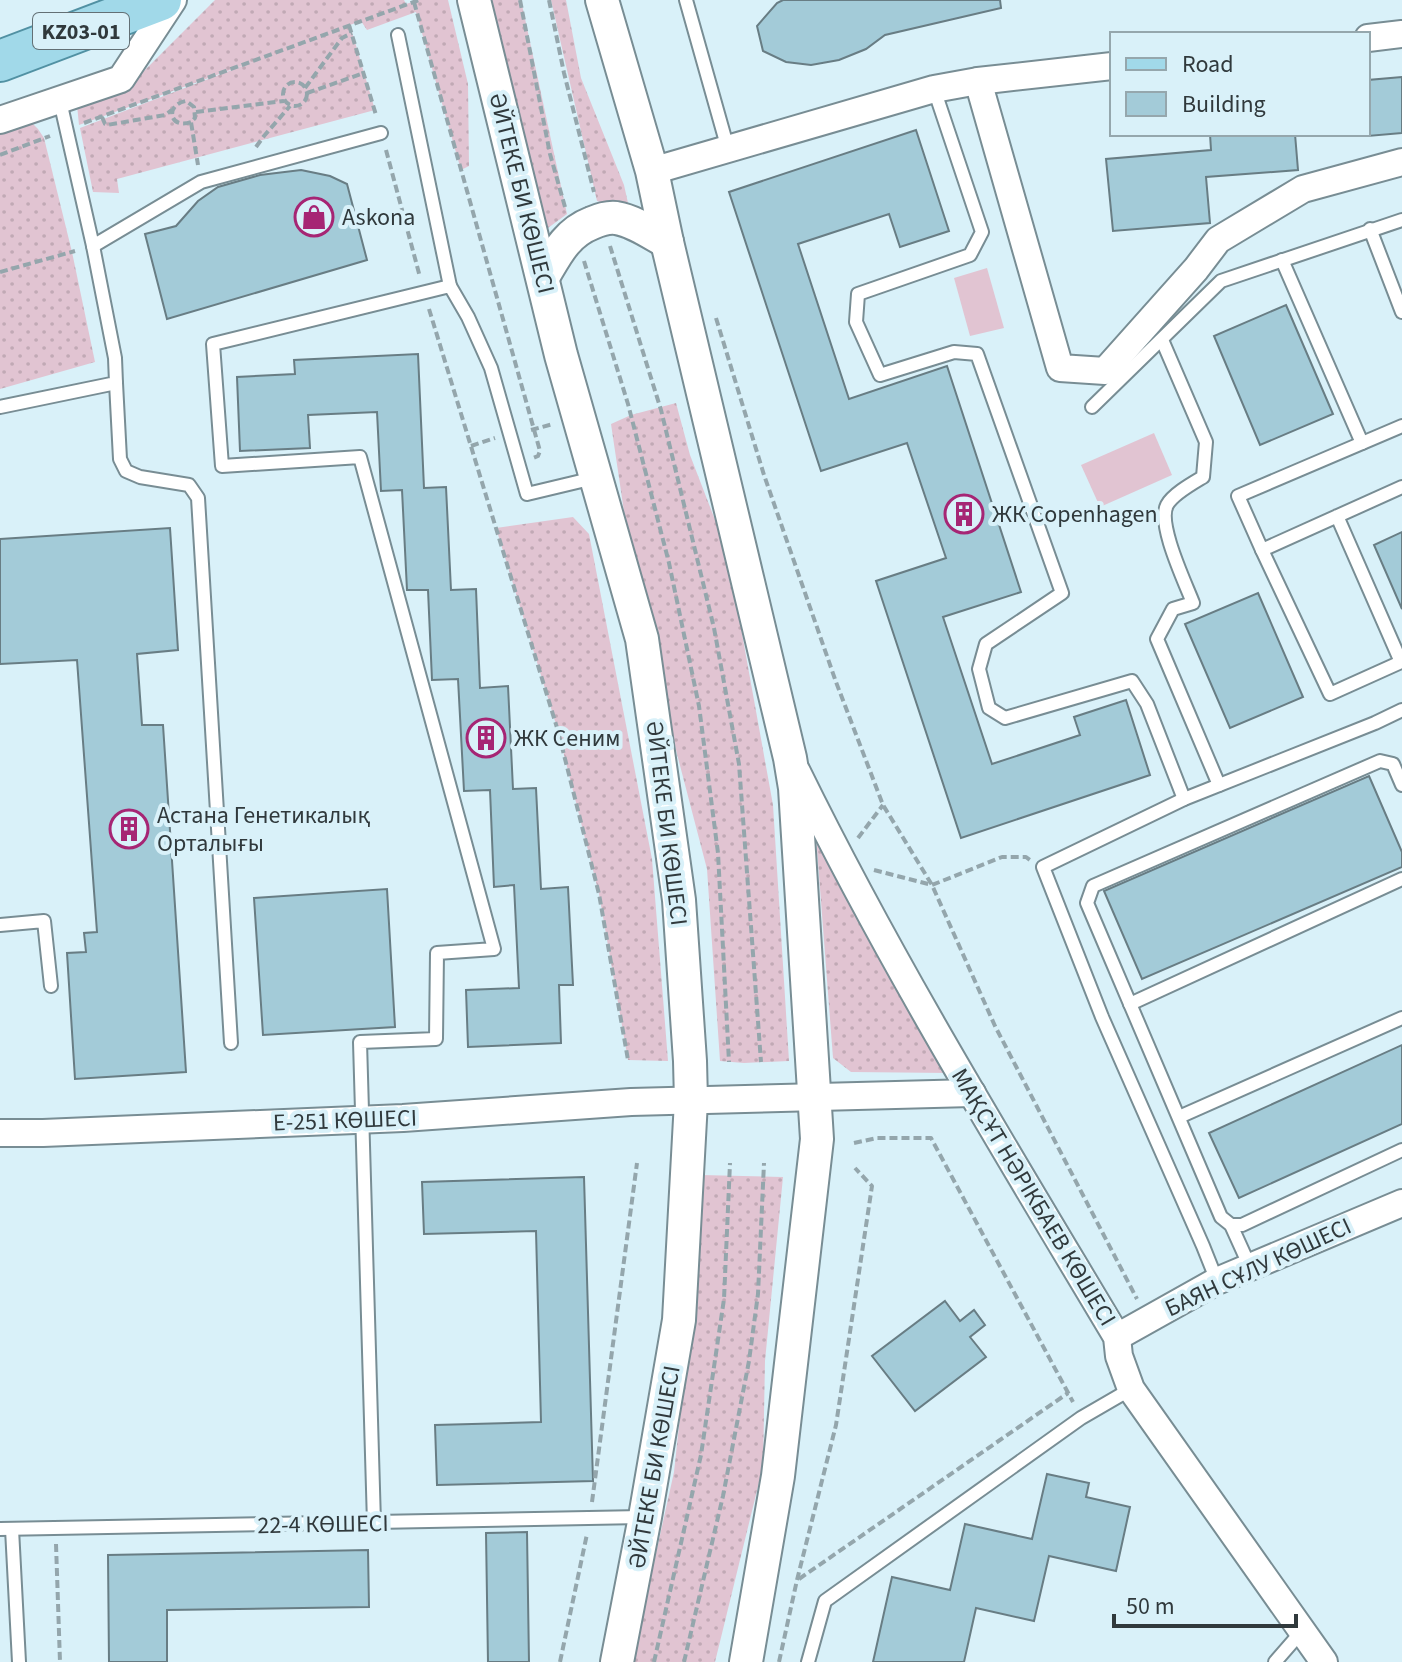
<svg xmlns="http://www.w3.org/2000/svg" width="1402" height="1662" viewBox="0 0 1402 1662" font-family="'Source Sans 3',sans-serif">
<defs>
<pattern id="grass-dots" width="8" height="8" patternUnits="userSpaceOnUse" patternTransform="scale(2)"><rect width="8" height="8" fill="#e1c4d2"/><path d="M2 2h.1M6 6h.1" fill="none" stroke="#c1a9b5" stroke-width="1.8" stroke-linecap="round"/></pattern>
</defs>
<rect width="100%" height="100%" fill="#d9f1f9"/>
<g fill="url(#grass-dots)">
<path d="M215,0H404L406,4L419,0H448L468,84L469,166L461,170L416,12L367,30L361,21L350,25L375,110L117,179L119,193L93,192L80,128L258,60L79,125L77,105L133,82Z"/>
<path d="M485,0H521L567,214L548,228L542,238Z"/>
<path d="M551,0H566L581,78L624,185L630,212L597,201Z"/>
<path d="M29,120L38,129L44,138L72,252L95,362L0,389V131Z"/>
<path d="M676,403L690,455L727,551L773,805L789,1061L744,1063L720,1061L707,869L677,754L629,545L611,424L631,415Z"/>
<path d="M573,517L589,534L652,859L668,1061L628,1060L599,894L558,731L496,528Z"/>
<path d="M816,836L949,1073L851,1072L833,1058Z"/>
<path d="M701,1175L783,1177L765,1361L763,1466L715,1662H632L674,1472L699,1243Z"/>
</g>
<g fill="#e1c4d2">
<path d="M987,268L1004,328L970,336L954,278Z"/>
<path d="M1154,433L1172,475L1100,507L1081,465Z"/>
</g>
<g fill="#a3cbd8" stroke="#687d84" stroke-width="2">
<path d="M783,0H1000L1001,8L885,35L866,49L839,60L811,65L786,62L763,51L757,26L777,3Z"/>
<path d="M1402,77V133L1368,136V80Z"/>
<path d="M916,130L949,231L900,247L889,214L798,244L849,399L947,366L1021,592L943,617L992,764L1080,735L1074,717L1126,700L1150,775L961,838L876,581L946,558L907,443L821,471L729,192Z"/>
<path d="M1210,134H1295L1298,170L1206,177L1210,223L1113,231L1106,159L1211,150Z"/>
<path d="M301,170L330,176L347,184L367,260L167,319L145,234L176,226L198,201L218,187L260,175Z"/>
<path d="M1286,305L1333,414L1260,445L1214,336Z"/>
<path d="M418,354L424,488L446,487L451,590L476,589L480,688L508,686L513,789L536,788L541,889L568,887L573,985H559L561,1043L468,1047L466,990L519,988L514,885L494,887L490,790L464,791L458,679L432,680L428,590H407L402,490L381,491L377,412L308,415L310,448L240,451L237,377L295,374L294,360Z"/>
<path d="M170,528L178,650L137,654L142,725H163L186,1072L75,1079L67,953L86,952L84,933L97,932L77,660L0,664V539Z"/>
<path d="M1402,532V609L1374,545Z"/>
<path d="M1258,593L1303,697L1230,728L1185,624Z"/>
<path d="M1369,776L1402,852V867L1142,979L1104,891Z"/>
<path d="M387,889L395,1027L263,1035L254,898Z"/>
<path d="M1402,1045V1124L1239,1198L1209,1133Z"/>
<path d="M584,1177L593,1481L437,1485L435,1425L541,1422L536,1231L424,1234L422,1182Z"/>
<path d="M945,1301L960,1321L974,1310L985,1325L970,1337L986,1357L915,1411L872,1356Z"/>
<path d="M1047,1474L1089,1483L1086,1497L1130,1507L1116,1571L1049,1556L1034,1621L976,1608L964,1662H873L892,1577L950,1590L965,1524L1032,1539Z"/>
<path d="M527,1532L529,1662H488L486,1533Z"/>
<path d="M368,1550L369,1607L167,1610V1662H109L108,1555Z"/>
</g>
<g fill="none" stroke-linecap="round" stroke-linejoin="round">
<defs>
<g id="service">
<path d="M686,0L728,149"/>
<path d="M398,35L450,286"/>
<path d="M934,89L982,232L970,255L858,294L856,322L880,375L954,352L977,354L1062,593L986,644L979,669L989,708L1005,718L1132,681L1147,704L1184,799"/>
<path d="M1370,229L1402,312"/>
<path d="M93,246L201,182L381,133"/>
<path d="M1282,260L1362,443"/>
<path d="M1162,340L1206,442L1203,477C1193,483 1173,494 1167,505C1157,524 1185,582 1193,603L1173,609L1157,639L1219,785"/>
<path d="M116,383L120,459L126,471L140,477L189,485L198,498L231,1043"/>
<path d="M0,407L116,383L115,358L93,246L60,101"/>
<path d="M1092,407L1221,281L1402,220"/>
<path d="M1337,516L1401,662L1330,694L1262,550L1402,487"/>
<path d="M1262,550L1238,496L1402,426"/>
<path d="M0,925L44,921L51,986"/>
<path d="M1130,1004L1402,879"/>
<path d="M1179,1117L1402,1018"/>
<path d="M1231,1225H1242L1402,1150"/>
<path d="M1250,1267L1231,1225L1221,1217L1087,903L1093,886L1380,761L1393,764L1402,785"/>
<path d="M1217,1281L1203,1246L1102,1017L1043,867L1184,799L1375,723L1402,710"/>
<path d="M374,1523L360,1042L436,1039L437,953L494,949L360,457L222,466L213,344L450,286L468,317L491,368L527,494L594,478"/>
<path d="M0,1529L642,1517"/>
<path d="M12,1529L19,1662"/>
<path d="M808,1662L825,1601L1081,1418L1131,1389"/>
<path d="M1275,1662L1302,1631"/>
</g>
<g id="minor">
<path d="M1368,38L1402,34"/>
<path d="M978,81L1060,368L1105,371L1196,269L1218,240L1303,189L1402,162"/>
<path d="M0,120L121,79L173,0"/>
<path d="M652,171L934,89L978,81L1112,66"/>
<path d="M797,772C892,966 1006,1151 1117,1337L1119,1356L1131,1389L1324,1662"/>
<path d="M0,1133H43L403,1118L631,1102L972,1093"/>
<path d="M1117,1337L1217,1281L1402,1203"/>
</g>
<g id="tertiary">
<path d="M474,0L561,355L642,639L679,900L690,1061L691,1101L679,1320L645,1517L617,1662"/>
<path d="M602,0L652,171L667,242L790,758L795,788L817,1139L778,1476L746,1662"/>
<path d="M543,277C556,255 566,233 592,223C599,220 608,217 616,218C634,221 651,233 667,242"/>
</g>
<path id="primary" d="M0,61L161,0"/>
</defs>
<use href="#service" stroke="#788d94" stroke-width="16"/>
<use href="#minor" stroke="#788d94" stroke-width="30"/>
<use href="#tertiary" stroke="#788d94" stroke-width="36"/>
<use href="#primary" stroke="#5191a3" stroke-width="44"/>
<g stroke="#94a6ac" stroke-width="4" stroke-dasharray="8 4" stroke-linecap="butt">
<path d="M520,0L550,154L565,207"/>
<path d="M549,0L564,73L594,192"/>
<path d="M414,2L540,451L538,456L533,458"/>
<path d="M349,25L376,115"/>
<circle cx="295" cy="94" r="12"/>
<path d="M305,88L342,38L352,33"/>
<path d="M307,93L364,73"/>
<path d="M196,112L284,101"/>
<path d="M102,117L105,124L107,125L165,115L172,110"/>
<path d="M191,122C170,130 164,105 186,101L194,107L195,118L191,122L198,165"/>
<path d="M84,123L419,0"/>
<path d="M256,147L264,136L290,106"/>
<path d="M386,150L420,277"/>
<path d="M0,155L50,136"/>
<path d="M610,246L661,410L714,628L739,764L761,1062"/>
<path d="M584,261L628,404L669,563L699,706L718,853L729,1062"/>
<path d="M0,272L75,251"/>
<path d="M429,309L558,731L599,894L628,1060"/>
<path d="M716,318L764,475L836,682L883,805L932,885L995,1026L1137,1299"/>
<path d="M531,430L553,424"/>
<path d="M471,446L495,438"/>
<path d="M858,838L883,805"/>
<path d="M874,870L932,885L1002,857H1026L1030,860"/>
<path d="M854,1143L877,1138H931L1073,1402"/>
<path d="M592,1502L637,1163"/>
<path d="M56,1544L60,1662"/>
<path d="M799,1579L1068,1393"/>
<path d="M560,1662L587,1534"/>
<path d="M654,1662L701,1455L724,1299L730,1163"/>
<path d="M684,1662L723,1496L749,1361L758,1294L764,1163"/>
<path d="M779,1662L797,1580L836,1425L872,1186L855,1168"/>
</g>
<use href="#service" stroke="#fff" stroke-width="12"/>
<use href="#minor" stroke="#fff" stroke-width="26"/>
<use href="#tertiary" stroke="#fff" stroke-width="32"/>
<use href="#primary" stroke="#a1d9e9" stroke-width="40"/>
</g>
<defs>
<symbol id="shop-ring" viewBox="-11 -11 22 22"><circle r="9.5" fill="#d9f1f9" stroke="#a62574" stroke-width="1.5"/><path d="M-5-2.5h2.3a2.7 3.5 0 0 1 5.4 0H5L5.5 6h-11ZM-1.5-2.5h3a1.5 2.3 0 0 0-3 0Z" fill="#a62574"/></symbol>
<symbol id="building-ring" viewBox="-11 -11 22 22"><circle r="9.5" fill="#d9f1f9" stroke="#a62574" stroke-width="1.5"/><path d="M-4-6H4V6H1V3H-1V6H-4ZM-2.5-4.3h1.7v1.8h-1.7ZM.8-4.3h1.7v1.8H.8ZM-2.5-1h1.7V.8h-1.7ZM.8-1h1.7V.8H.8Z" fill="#a62574"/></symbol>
</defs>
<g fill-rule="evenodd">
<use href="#shop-ring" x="292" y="195" width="44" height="44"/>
<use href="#building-ring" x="942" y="492" width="44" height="44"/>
<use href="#building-ring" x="464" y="716" width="44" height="44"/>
<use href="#building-ring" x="107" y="807" width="44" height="44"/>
</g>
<g text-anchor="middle" stroke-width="8" stroke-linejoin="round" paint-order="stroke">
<rect fill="#d9f1f9" stroke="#637075" stroke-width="2" x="33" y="13" width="96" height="36" rx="6"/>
<g font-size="22" font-weight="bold" fill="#30393c">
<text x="81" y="39">KZ03-01</text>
</g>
<g font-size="24" fill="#30393c" stroke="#d9f1f9">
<text transform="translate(522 193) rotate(76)" y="8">ӘЙТЕКЕ БИ КӨШЕСІ</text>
<text transform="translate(667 823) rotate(83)" y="8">ӘЙТЕКЕ БИ КӨШЕСІ</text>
<text transform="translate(345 1120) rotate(-2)" y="8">Е-251 КӨШЕСІ</text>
<text transform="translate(1034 1197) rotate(59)" y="8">МАҚСҰТ НӘРІКБАЕВ КӨШЕСІ</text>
<text transform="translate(1258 1267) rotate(-25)" y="8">БАЯН СҰЛУ КӨШЕСІ</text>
<text transform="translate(654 1467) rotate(-80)" y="8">ӘЙТЕКЕ БИ КӨШЕСІ</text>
<text transform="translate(323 1524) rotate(-1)" y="8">22-4 КӨШЕСІ</text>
</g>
<g font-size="24" fill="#30393c" stroke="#d9f1f9" text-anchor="start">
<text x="342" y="225">Askona</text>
<text x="992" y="522">ЖК Copenhagen</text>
<text x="514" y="746">ЖК Сеним</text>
<text x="157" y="823">Астана Генетикалық<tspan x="157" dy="28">Орталығы</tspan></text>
</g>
</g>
<rect x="1110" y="32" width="260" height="104" fill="#d9f1f9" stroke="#95a7ad" stroke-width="2"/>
<rect x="1126" y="58" width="40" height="12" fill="#a1d9e9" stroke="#95a7ad" stroke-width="2"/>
<text x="1182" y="72" font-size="24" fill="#30393c">Road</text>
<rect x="1126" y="92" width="40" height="24" fill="#a3cbd8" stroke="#95a7ad" stroke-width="2"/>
<text x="1182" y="112" font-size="24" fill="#30393c">Building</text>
<path d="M1114 1614v12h182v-12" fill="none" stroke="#30393c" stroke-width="4"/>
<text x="1126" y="1614" font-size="24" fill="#30393c" stroke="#d9f1f9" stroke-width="6" paint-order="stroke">50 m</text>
</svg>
